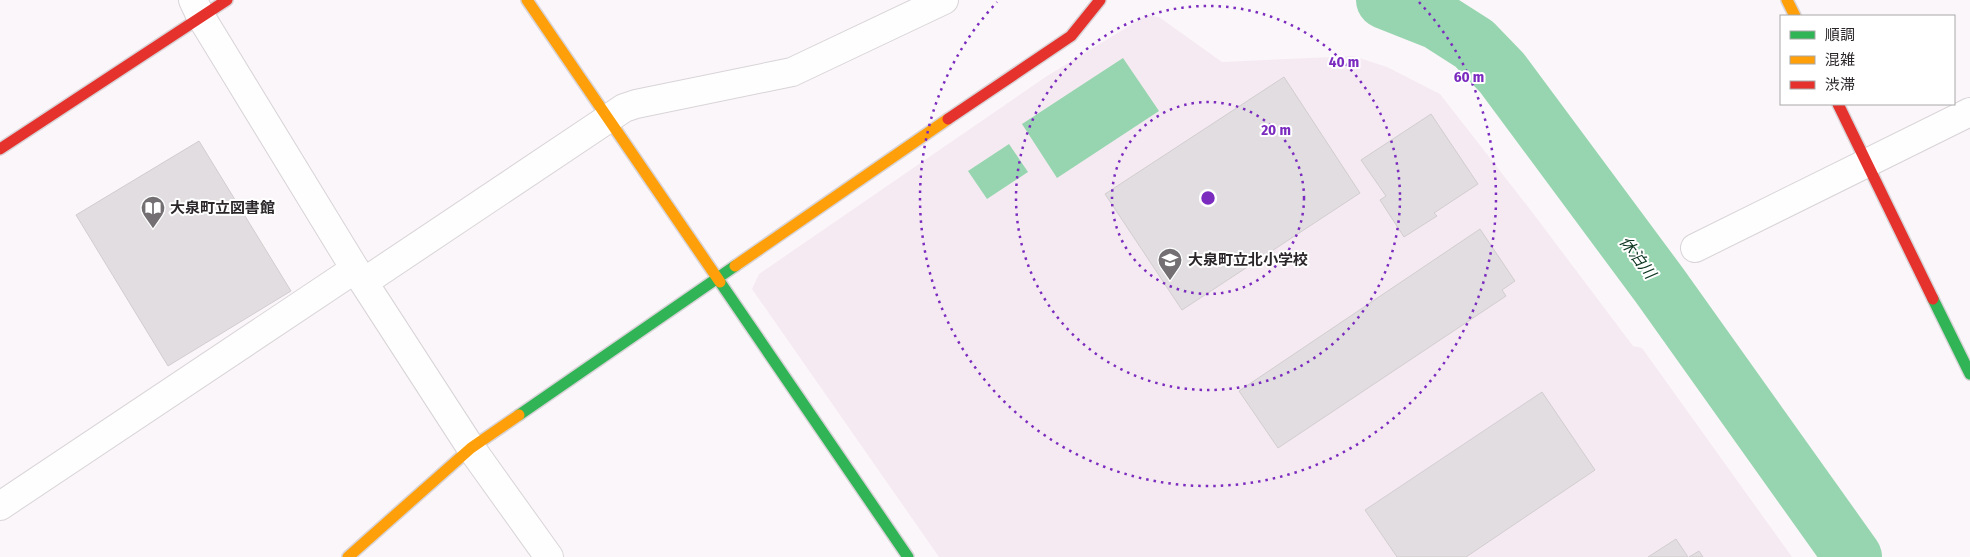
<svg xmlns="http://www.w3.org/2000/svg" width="1970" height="557" viewBox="0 0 1970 557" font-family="'Fira Sans Condensed','Noto Sans JP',sans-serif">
<rect width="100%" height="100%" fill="#fbf6f9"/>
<path fill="#f6eaf2" d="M1147,15L1159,17L1222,62L1353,56L1387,67L1440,94L1529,208L1633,346L1642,348L1792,557H939L752,289L759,274L1047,76Z"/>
<g fill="#96d5af">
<path d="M1123,58L1159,111L1057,178L1022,124Z"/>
<path d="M1009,144L1028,172L987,199L968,171Z"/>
</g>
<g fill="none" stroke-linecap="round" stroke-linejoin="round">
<path stroke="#96d5af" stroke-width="58" d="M1385,0L1438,21L1474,44L1502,73L1660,286L1853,557"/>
</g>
<g fill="#e1dde0" stroke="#d1cdcf">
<path d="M1284,77L1360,193L1182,310L1105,194Z"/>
<path d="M1431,114L1478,184L1434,213L1437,216L1404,237L1380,200L1386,196L1361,160Z"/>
<path d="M199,141L291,291L168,366L76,215Z"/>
<path d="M1480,229L1515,281L1502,290L1506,296L1278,448L1239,391Z"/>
<path d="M1542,392L1595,470L1466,557H1397L1365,510Z"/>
<path d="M1676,539L1688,557H1648Z"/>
<path d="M1699,551L1703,557H1689Z"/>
</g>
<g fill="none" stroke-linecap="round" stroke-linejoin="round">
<defs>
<g id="street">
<path d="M193,0L201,17L355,269L471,448L549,557"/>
<path d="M1695,248L1970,112"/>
<path d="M364,282L624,108L636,104L792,72L944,0"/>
<path d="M0,506L355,269"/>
</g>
<g id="fast">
<path d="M720,282L908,557"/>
<path d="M1933,299L1970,374"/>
<path d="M519,415L735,266"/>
</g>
<g id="slow">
<path d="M527,0L720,282"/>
<path d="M1787,0L1795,16"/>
<path d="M735,266L948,119"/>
<path d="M348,557L471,448L519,415"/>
</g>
<g id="jam">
<path d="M1838,104L1933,299"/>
<path d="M948,119L1071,36L1100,0"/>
<path d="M0,149L227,0"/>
</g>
</defs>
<use href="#street" stroke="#d8d4d7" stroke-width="30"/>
<use href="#fast" stroke="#d8d4d7" stroke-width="14"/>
<use href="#slow" stroke="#d8d4d7" stroke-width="14"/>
<use href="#jam" stroke="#d8d4d7" stroke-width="14"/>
<use href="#street" stroke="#fefefe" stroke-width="28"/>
<use href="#fast" stroke="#30b455" stroke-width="11"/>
<use href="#slow" stroke="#ff9f0a" stroke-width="11"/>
<use href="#jam" stroke="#e5322d" stroke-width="11"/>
</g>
<g fill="none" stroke="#7b2cbf" stroke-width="2.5" stroke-dasharray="2.5 5">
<circle cx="1208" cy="198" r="96"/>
<circle cx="1208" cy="198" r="192"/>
<path d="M1419 2A288 288 0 1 1 997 2"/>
</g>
<defs>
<symbol id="library-pin" viewBox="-11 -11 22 30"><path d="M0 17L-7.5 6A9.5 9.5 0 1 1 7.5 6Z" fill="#736f72" stroke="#fff"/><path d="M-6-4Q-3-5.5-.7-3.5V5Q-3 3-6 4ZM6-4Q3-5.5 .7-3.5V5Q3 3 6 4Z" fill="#fff"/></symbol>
<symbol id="school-pin" viewBox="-11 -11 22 30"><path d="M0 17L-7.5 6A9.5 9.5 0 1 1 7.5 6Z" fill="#736f72" stroke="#fff"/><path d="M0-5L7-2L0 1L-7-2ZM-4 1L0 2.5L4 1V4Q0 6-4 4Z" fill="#fff"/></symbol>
</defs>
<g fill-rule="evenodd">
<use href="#library-pin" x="139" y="194" width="28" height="38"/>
<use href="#school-pin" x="1156" y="246" width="28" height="38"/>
</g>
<g text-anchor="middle" stroke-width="4" stroke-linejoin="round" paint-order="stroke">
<g font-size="15" font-weight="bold" fill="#2a2629" stroke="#fff" text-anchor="start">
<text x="170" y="213">大泉町立図書館</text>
<text x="1188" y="265">大泉町立北小学校</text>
</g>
<g font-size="16" font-style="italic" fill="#0c351f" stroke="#fff">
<text transform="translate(1638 257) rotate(53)" y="6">休泊川</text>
</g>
</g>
<circle cx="1208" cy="198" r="8" fill="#7b2cbf" stroke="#fff" stroke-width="2.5"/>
<g font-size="15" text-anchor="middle" font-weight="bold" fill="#7b2cbf" stroke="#fff" stroke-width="4" stroke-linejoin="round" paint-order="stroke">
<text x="1344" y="67">40 m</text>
<text x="1469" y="82">60 m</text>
<text x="1276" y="135">20 m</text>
</g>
<rect x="1780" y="15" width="175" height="90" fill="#ffffff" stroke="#aaa8a9"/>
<rect x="1790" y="31" width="25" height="8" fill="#30b455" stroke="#aaa8a9"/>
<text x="1825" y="40" font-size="15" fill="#2a2629">順調</text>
<rect x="1790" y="56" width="25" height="8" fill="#ff9f0a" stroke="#aaa8a9"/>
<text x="1825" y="65" font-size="15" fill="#2a2629">混雑</text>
<rect x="1790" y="81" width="25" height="8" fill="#e5322d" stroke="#aaa8a9"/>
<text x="1825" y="90" font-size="15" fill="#2a2629">渋滞</text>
</svg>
